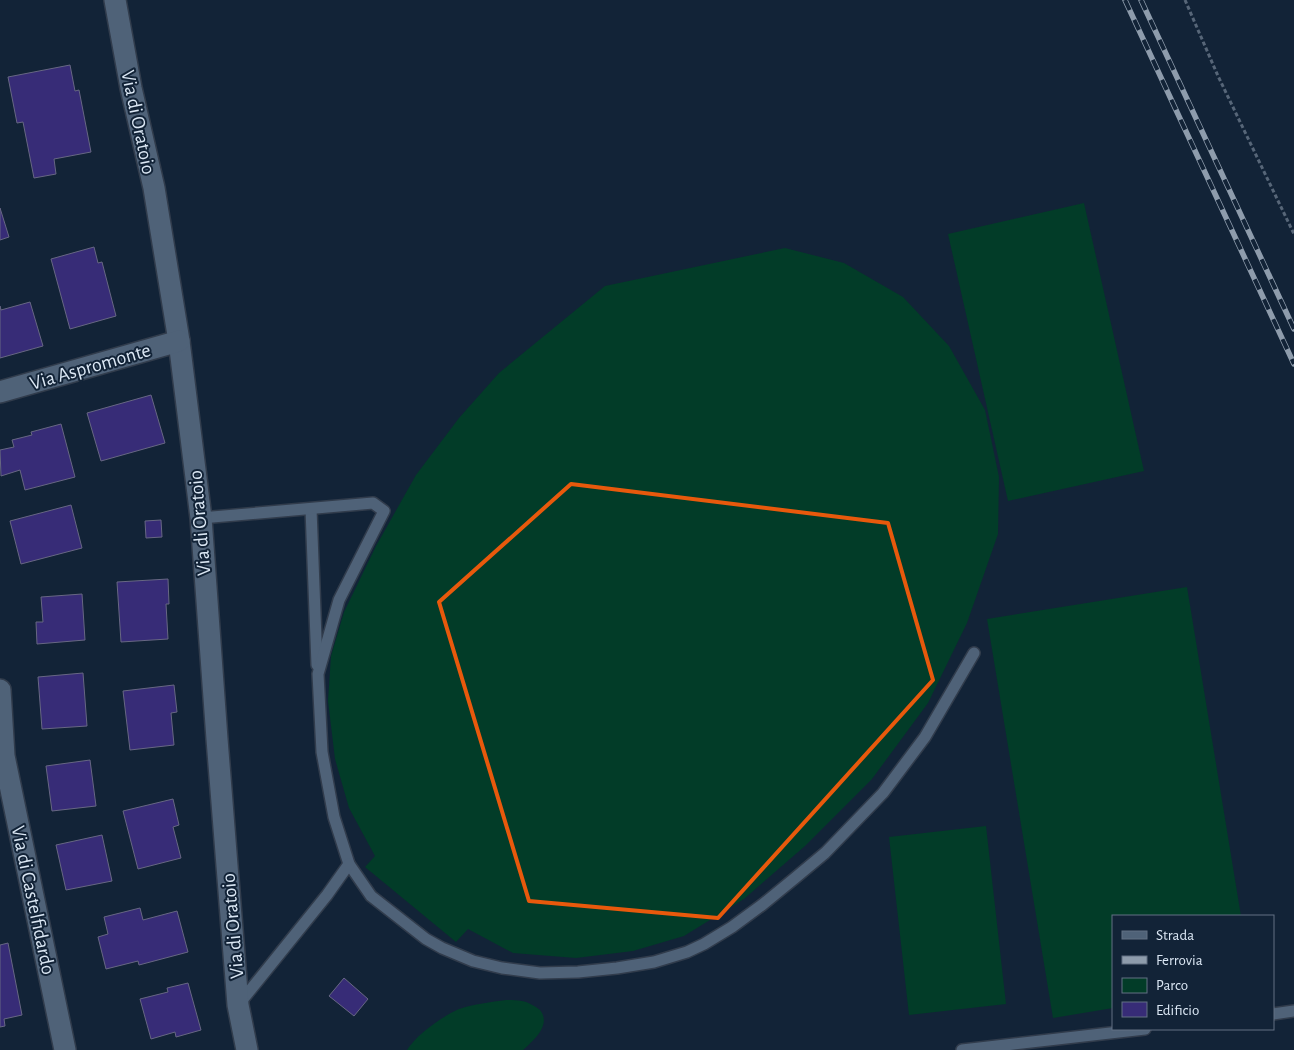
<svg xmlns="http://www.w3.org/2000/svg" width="1294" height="1050" viewBox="0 0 1294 1050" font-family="'Alegreya Sans',sans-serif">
<rect width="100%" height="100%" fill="#122337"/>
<g fill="#023c28">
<path d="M1084,203L1144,471L1008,501L948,234Z"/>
<path d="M785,248L844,263L903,297L949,346L985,410L999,477L998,534L967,623L928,703L872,779L805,846L744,899L684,936L633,951L576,958L513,953L468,929L456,942L365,867L375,856L349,808L335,759L328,701L331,656L344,612L376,546L416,475L459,418L499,373L605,286Z"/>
<path d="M1187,587L1241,916H1113V1008L1053,1018L987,619Z"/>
<path d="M986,826L1006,1004L909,1015L889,837Z"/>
<path d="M506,1000C511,1000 517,1000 522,1001C528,1002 535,1006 540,1010C552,1025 533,1041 523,1050H407C416,1035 443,1016 459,1009C474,1004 491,1002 506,1000Z"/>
</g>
<g fill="#372c77" stroke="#676783">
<path d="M70,65L75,91L79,90L91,152L54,159L56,174L34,178L23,122L17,123L8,77Z"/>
<path d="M0,208L9,237L0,240Z"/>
<path d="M94,247L98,263L102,262L116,316L70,329L51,259Z"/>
<path d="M30,302L43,346L0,358V306L1,310Z"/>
<path d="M151,395L165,443L101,461L87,413Z"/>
<path d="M61,424L75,477L25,490L20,470L1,476L0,450L14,447L12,440L32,435L31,432Z"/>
<path d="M71,505L82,548L21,564L10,521Z"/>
<path d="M161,520L162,537L146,538L145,521Z"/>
<path d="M168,579L169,604H166L168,639L121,642L117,582Z"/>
<path d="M82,594L85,640L37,644L36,622H43L41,597Z"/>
<path d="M83,673L87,726L42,729L38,677Z"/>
<path d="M174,685L177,712L171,713L174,745L130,750L123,691Z"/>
<path d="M90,760L96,806L52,811L46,766Z"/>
<path d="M173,799L179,825L173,827L181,858L138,869L123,811Z"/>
<path d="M102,835L112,881L66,890L56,845Z"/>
<path d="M140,908L143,920L177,911L188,952L139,965L138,961L106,969L98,937L108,934L104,917Z"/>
<path d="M8,943L22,1015L4,1019L5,1026L0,1027V945Z"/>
<path d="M344,978L368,999L354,1016L329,996Z"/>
<path d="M188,983L201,1030L176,1037L175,1032L151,1039L140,999L168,992L167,988Z"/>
</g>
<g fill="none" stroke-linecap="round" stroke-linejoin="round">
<defs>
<g id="service">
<path d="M311,509L317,665"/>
<path d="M201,518L373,503L384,511L339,600L318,674L322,752L334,817L349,864L371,896L426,939L442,948L473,961L502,968L540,973L578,972L617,968L654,962L687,952L704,944L732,927L762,905L795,878L825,853L883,793L925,737L974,653"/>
<path d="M239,1004L327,895L349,864"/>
<path d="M1273,1014L1294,1011"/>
<path d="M962,1050L1145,1029"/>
</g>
<g id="minor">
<path d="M115,0L131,88L154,188L179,341L201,518L217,739L238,1005L247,1050"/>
<path d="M0,392L179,341"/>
<path d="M0,690L4,756L65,1050"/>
</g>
</defs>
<use href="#service" stroke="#313c4c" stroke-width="14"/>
<use href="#minor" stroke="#313c4c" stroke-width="24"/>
<path stroke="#576678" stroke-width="3" stroke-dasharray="4 2.5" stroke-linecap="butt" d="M1185,0L1218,76L1294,234"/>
<use href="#service" stroke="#4f6278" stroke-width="11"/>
<use href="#minor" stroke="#4f6278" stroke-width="21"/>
<defs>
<g id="rail">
<path d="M1125,0L1294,364"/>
<path d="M1141,0L1294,329"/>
</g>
</defs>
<use href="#rail" stroke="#8e9cac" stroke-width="5.5"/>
<use href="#rail" stroke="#122337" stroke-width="4" stroke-dasharray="11" stroke-linecap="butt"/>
</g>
<path fill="none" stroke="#e8590c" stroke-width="4" stroke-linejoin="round" d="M571,484L888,523L933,680L718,918L529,901L439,602Z"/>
<g text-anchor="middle" stroke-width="4" stroke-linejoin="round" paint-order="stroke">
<g font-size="20" fill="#dbe7f4" stroke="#122337">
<text transform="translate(139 122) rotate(78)" y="7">Via di Oratoio</text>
<text transform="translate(90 366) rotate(-16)" y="7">Via Aspromonte</text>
<text transform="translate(199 523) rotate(-95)" y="7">Via di Oratoio</text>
<text transform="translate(34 900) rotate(78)" y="7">Via di Castelfidardo</text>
<text transform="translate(232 926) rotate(-95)" y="7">Via di Oratoio</text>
</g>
</g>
<rect x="1112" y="915" width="162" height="115" fill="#122337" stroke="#627183"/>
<rect x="1122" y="931" width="25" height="8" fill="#4f6278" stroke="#627183"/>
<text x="1156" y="940" font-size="15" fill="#dbe7f4">Strada</text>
<rect x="1122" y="956" width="25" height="8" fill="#8e9cac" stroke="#627183"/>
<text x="1156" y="965" font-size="15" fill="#dbe7f4">Ferrovia</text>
<rect x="1122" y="978" width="25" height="15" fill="#023c28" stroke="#627183"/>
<text x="1156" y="990" font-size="15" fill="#dbe7f4">Parco</text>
<rect x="1122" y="1002" width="25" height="15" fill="#372c77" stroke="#627183"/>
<text x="1156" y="1015" font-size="15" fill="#dbe7f4">Edificio</text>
</svg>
